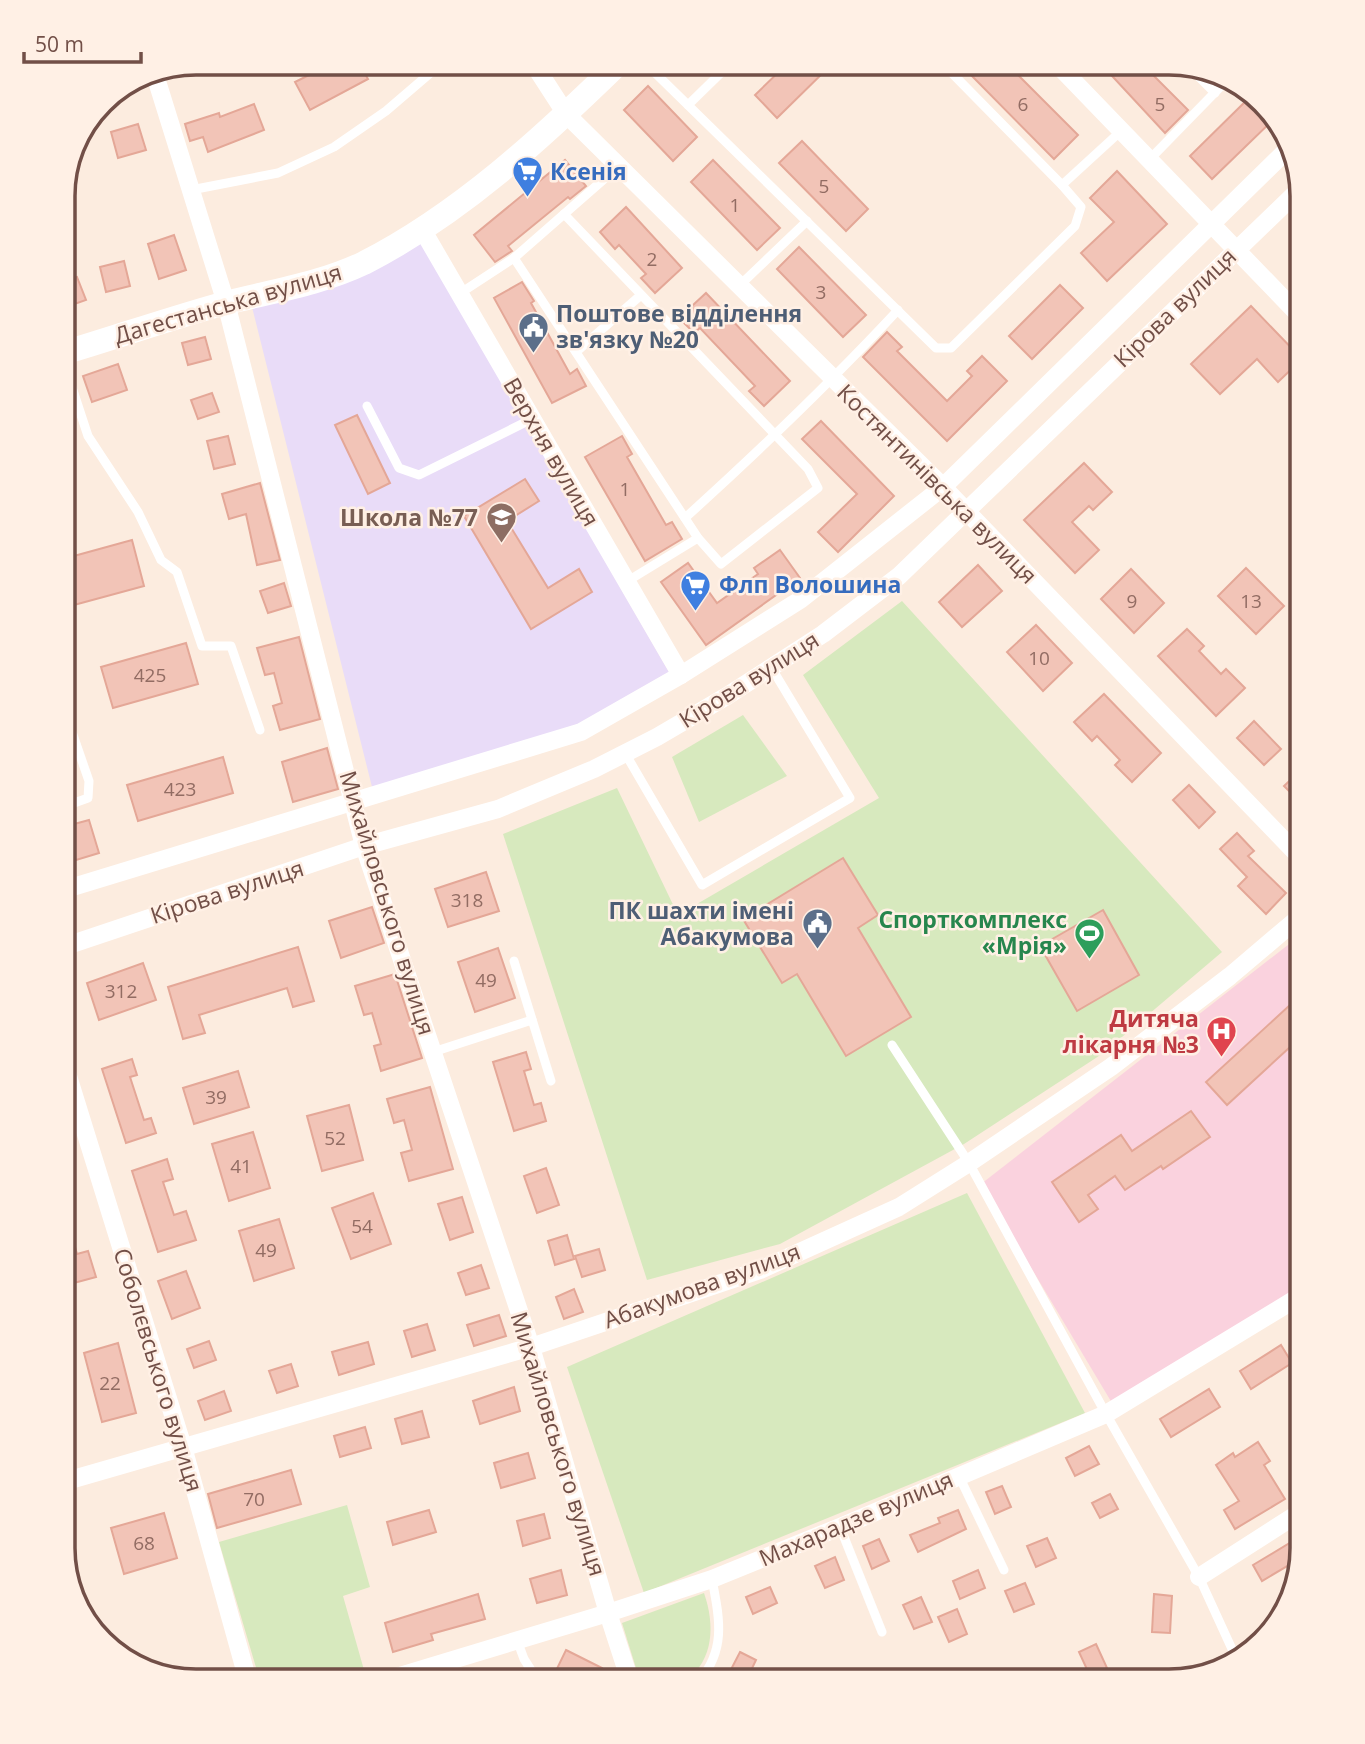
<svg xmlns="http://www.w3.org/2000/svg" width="1365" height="1744" viewBox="0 0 1365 1744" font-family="'Open Sans',sans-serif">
<rect width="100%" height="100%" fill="#fcecdf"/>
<path fill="#e9dcf8" d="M418,237L669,672L578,724L373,791L252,307Z"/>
<path fill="#fad2de" d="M1302,934V1287L1112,1403L981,1184Z"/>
<g fill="#d7e9be">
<path d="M902,601L1222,952L1102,1054L964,1144L780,1244L647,1280L503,834L617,788L678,915L879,798L803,675Z"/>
<path d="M743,715L787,776L699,822L672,757Z"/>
<path d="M967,1193L1085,1413L644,1593L567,1367Z"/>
<path d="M347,1505L370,1587L343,1596L364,1670L327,1681H260L219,1542Z"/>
<path d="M704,1593C715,1625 714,1659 686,1681H640L622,1623Z"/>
</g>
<g fill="#f2c4b7" stroke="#e4a797" stroke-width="2">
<path d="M333,63H359L368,79L310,110L295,82Z"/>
<path d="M788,63H833L777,118L755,95Z"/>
<path d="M980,63H1006L1078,135L1054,159L969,73Z"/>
<path d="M1100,63H1141L1188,110L1165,133Z"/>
<path d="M648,86L697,137L673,161L624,110Z"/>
<path d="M1251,96L1275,118L1212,179L1190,156Z"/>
<path d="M254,104L264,130L208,152L203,137L190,141L185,124L219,113L220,117Z"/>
<path d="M138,124L146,150L118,158L111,132Z"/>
<path d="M802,141L868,209L846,231L779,163Z"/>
<path d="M565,160L586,186L570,199L568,197L508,246L512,251L495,262L474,235Z"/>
<path d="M713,160L780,228L757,250L691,182Z"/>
<path d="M1117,171L1167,224L1107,281L1081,253L1114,222L1090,198Z"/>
<path d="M626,207L682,268L655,293L641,278L646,274L619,245L615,249L600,232Z"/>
<path d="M174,235L186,270L159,279L148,244Z"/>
<path d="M799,247L866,315L843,337L777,269Z"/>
<path d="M124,261L130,286L106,292L100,267Z"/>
<path d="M77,277L86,300L63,308V281Z"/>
<path d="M522,282L534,301L531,303L570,374L577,369L586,386L552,403L494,298Z"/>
<path d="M1060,285L1083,308L1032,359L1009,336Z"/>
<path d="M706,293L790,381L764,406L749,391L755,386L700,328L694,333L679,318Z"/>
<path d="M1251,306L1302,359L1278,382L1257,359L1220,394L1191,364Z"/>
<path d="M887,332L902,347L897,351L947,401L972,376L967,371L982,356L1007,381L947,441L863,357Z"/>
<path d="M205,337L211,359L188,365L182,343Z"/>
<path d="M118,364L127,390L92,402L83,376Z"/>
<path d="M212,393L219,412L198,419L191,400Z"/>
<path d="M357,415L390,483L368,494L335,425Z"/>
<path d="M821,421L894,496L838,552L818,532L857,494L802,439Z"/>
<path d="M228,436L235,464L214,469L207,441Z"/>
<path d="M622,436L632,454L627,457L666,525L672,522L682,539L645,561L585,457Z"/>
<path d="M1084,463L1112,492L1093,510L1089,506L1072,522L1099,550L1075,573L1024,520Z"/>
<path d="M525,479L539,501L507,521L548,588L579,569L592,592L531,629L464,516Z"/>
<path d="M260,483L280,560L257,565L246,514L229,519L222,494Z"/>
<path d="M132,540L144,586L74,605L63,559Z"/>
<path d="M780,550L800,578L706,645L661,582L688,563L717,603L758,574L754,568Z"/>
<path d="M978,565L1002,591L962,627L939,602Z"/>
<path d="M1246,568L1284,606L1256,634L1218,596Z"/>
<path d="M1131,569L1164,603L1134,633L1101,599Z"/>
<path d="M284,583L291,606L268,613L260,591Z"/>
<path d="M1036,625L1072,663L1043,691L1007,652Z"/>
<path d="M1187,629L1204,646L1199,651L1221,674L1226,669L1245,688L1216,716L1158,656Z"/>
<path d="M299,637L320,719L280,730L273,706L282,703L274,673L265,675L257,648Z"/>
<path d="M186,643L198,684L113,708L101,667Z"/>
<path d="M1104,694L1161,753L1132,782L1115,765L1120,760L1097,736L1092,741L1074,722Z"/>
<path d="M1254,721L1281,749L1264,765L1237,738Z"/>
<path d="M327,748L338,789L293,802L282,762Z"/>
<path d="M223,757L233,793L138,821L127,785Z"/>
<path d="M1302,769V804L1284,786Z"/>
<path d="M1189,785L1215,812L1199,828L1173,800Z"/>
<path d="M89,820L99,853L63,864V827Z"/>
<path d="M1237,833L1254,851L1248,856L1286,893L1266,914L1238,886L1247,877L1220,849Z"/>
<path d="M843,858L878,915L858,928L911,1017L846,1056L797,974L782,983L743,919Z"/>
<path d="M486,872L499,911L448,927L435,889Z"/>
<path d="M372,907L384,943L341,958L329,921Z"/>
<path d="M1103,910L1139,975L1077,1011L1040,946Z"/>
<path d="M298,947L314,1001L293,1007L287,988L199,1015L205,1033L183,1039L168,987Z"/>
<path d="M498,948L515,998L475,1012L458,962Z"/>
<path d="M143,963L156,1000L99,1020L87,983Z"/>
<path d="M395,974L422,1058L381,1071L374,1046L381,1044L372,1013L364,1015L355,986Z"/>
<path d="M1302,994V1036L1227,1105L1206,1082Z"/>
<path d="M526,1052L531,1069L524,1071L534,1105L541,1103L546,1121L514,1131L493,1062Z"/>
<path d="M132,1059L137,1075L130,1077L144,1120L151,1118L156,1133L126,1143L102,1069Z"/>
<path d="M238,1071L249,1107L194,1124L183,1088Z"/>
<path d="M430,1087L453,1169L409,1181L401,1153L412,1150L404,1120L394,1123L387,1099Z"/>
<path d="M349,1105L363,1160L322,1171L307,1116Z"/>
<path d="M1191,1111L1210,1137L1163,1169L1161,1166L1125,1190L1115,1176L1088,1195L1098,1209L1079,1222L1052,1182L1121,1135L1132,1151Z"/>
<path d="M253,1132L270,1188L229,1201L212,1144Z"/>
<path d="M167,1159L173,1179L163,1182L174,1215L186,1211L196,1240L158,1252L132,1171Z"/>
<path d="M546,1168L559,1205L537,1213L524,1176Z"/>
<path d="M373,1193L391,1244L351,1259L332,1208Z"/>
<path d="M462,1197L473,1232L450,1240L438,1204Z"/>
<path d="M67,1219L77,1254L88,1251L96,1277L63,1286V1220Z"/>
<path d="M279,1219L294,1268L254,1281L239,1231Z"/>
<path d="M567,1235L574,1259L555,1265L548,1241Z"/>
<path d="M599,1249L605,1270L582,1277L575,1256Z"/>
<path d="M481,1265L489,1288L466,1295L458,1273Z"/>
<path d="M186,1271L200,1308L172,1319L158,1281Z"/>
<path d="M574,1289L583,1312L564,1319L556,1297Z"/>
<path d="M499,1315L506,1336L474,1346L467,1325Z"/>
<path d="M427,1324L435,1350L412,1357L404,1331Z"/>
<path d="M209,1341L216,1360L194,1368L187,1349Z"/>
<path d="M368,1342L374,1364L339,1375L332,1352Z"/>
<path d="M118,1343L136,1413L102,1422L84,1353Z"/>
<path d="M1281,1345L1292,1363L1251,1389L1240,1371Z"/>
<path d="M291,1364L298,1386L277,1393L269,1371Z"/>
<path d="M514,1387L520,1411L480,1424L473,1401Z"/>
<path d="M1209,1389L1220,1407L1171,1437L1160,1419Z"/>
<path d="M224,1391L231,1411L205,1420L198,1401Z"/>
<path d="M422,1411L429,1437L402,1444L395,1419Z"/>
<path d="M365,1427L371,1448L340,1457L334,1436Z"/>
<path d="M1258,1442L1270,1461L1264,1465L1285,1499L1235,1529L1224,1510L1239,1501L1216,1465L1233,1453L1235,1457Z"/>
<path d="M1089,1446L1099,1464L1075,1476L1066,1458Z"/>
<path d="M528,1453L535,1478L501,1488L494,1463Z"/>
<path d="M291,1470L301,1504L217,1528L208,1494Z"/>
<path d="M1002,1486L1011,1507L995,1514L986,1492Z"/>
<path d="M1110,1494L1118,1509L1100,1518L1092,1503Z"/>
<path d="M429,1510L436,1532L393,1545L387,1522Z"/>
<path d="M958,1510L966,1529L918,1552L910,1535L940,1523L938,1518Z"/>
<path d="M164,1513L177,1558L124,1574L111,1528Z"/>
<path d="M544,1514L550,1538L523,1546L517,1521Z"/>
<path d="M1047,1538L1056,1558L1036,1567L1027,1546Z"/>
<path d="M1298,1538L1302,1545L1299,1559L1262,1581L1253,1565Z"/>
<path d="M879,1539L889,1561L872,1569L863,1546Z"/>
<path d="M835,1557L844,1580L825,1588L815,1566Z"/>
<path d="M561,1570L567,1595L537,1603L530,1579Z"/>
<path d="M978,1570L985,1588L960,1599L953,1581Z"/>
<path d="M1025,1583L1034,1604L1014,1612L1005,1591Z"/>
<path d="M770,1587L777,1603L753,1614L746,1597Z"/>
<path d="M478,1594L485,1619L431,1634L433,1640L393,1652L385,1623Z"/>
<path d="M1154,1594L1172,1596L1170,1633L1152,1632Z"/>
<path d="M921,1597L932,1622L914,1629L903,1605Z"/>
<path d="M957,1609L967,1634L949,1642L938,1617Z"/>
<path d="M1096,1644L1107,1668L1090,1676L1079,1652Z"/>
<path d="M566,1650L602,1668L596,1681H551Z"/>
<path d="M740,1652L756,1660L746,1681H725Z"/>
</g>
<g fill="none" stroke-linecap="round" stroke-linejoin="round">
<g stroke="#fff" stroke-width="9">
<path d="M645,63L936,348H951L1075,226L1081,207L1062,185L942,63"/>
<path d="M1189,67L1215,93"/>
<path d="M688,105L731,63"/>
<path d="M1149,160L1228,79"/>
<path d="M1062,185L1121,131"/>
<path d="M191,190L278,173L334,147L386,111L442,63"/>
<path d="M514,258L698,538L721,564L818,488L808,469L564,214"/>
<path d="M739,286L807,221"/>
<path d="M459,294L514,258L619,166"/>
<path d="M576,352L641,295"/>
<path d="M63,360L88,436L138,512L161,560L177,572L202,646H231L260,730"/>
<path d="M367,406L399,468L419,475L532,419"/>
<path d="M685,518C759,451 830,383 898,310"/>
<path d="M626,582L698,538"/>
<path d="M625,753L702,885L850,798L771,667"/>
<path d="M63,807L88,798L89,781L63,706"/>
<path d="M514,961L551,1081"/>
<path d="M892,1045L969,1163L1106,1414L1199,1577L1237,1660"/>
<path d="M433,1052L532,1020"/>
<path d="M959,1476L1004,1570"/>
<path d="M840,1527L882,1632"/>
<path d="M517,1640L524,1659L538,1681"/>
<path d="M699,1681C727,1649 719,1617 712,1579"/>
</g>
<g stroke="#fff" stroke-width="18">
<path d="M533,63L566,114L943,487L1302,859"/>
<path d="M1056,63L1302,318"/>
<path d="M156,78L226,303L364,846L531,1347L608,1613L630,1681"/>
<path d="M422,229L681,675"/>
<path d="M63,890L581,732L681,675L800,600L943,487L1288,149"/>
<path d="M63,947L364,846L498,809L594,769L657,737L727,696L823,634L899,576L1300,189"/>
<path d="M63,1060L183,1447L248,1681"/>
<path d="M63,1482L531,1347L760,1270L899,1207L969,1163L1111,1067L1230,976L1302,915"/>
<path d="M1199,1577L1302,1511"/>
<path d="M1226,1664L1236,1659"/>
<path d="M383,1681L608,1613L712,1579L840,1527L1106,1414L1302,1295"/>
</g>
<path stroke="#fff" stroke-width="24" d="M63,353C117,337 171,318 226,303C273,291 320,284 364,263C460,214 542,138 619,63"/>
</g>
<defs>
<symbol id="supermarket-pin" viewBox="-11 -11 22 30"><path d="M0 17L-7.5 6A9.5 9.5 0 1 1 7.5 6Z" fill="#3f7fe0" stroke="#fff0e5"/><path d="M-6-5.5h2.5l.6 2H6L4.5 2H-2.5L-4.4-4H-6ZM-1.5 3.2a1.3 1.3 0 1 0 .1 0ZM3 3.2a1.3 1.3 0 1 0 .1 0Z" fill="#fff"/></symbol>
<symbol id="civic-pin" viewBox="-11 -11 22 30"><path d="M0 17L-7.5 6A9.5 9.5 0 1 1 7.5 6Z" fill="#5c6f8a" stroke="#fff0e5"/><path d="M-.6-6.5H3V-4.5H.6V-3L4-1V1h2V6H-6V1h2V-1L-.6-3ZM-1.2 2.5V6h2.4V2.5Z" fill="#fff"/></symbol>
<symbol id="school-pin" viewBox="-11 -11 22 30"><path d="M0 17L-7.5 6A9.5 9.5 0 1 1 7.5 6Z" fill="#8d6e63" stroke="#fff0e5"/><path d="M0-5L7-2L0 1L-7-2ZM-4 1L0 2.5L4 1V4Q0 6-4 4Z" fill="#fff"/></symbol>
<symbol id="stadium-pin" viewBox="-11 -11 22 30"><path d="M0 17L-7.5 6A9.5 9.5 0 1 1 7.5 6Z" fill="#2e9e5b" stroke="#fff0e5"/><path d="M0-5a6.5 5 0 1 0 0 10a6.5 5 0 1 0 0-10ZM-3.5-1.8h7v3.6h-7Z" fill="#fff"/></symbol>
<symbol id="hospital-pin" viewBox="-11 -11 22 30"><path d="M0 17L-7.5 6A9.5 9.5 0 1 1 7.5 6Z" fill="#e0444e" stroke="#fff0e5"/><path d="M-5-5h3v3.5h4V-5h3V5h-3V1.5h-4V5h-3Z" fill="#fff"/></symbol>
</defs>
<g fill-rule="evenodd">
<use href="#supermarket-pin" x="510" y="154" width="35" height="47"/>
<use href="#civic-pin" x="516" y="310" width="35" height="47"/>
<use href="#school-pin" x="484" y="500" width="35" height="47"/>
<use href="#supermarket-pin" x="678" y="568" width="35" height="47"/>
<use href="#civic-pin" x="800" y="906" width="35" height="47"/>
<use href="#stadium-pin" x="1072" y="916" width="35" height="47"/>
<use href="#hospital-pin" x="1204" y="1014" width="35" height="47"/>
</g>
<g text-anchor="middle" stroke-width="5" stroke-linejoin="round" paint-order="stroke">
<g font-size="19" fill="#926c63">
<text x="1023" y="111">6</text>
<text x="1160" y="111">5</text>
<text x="824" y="193">5</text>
<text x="735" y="212">1</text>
<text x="652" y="266">2</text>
<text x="821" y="299">3</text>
<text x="625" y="496">1</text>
<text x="1132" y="608">9</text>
<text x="1251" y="608">13</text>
<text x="1039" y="665">10</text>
<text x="150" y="682">425</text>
<text x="180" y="796">423</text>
<text x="467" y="907">318</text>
<text x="486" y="987">49</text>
<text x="121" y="998">312</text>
<text x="216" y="1104">39</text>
<text x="335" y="1145">52</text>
<text x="241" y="1173">41</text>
<text x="362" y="1233">54</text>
<text x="266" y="1257">49</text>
<text x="110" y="1390">22</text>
<text x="254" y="1506">70</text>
<text x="144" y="1550">68</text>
</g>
<g font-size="23" font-weight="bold" fill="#366cbe" stroke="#fff0e5" text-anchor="start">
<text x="550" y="180">Ксенія</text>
<text x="719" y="593">Флп Волошина</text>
</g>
<g font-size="23" fill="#724f47" stroke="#fff0e5">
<text transform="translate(228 304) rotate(-16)" y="8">Дагестанська вулиця</text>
<text transform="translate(1175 308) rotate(-44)" y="8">Кірова вулиця</text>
<text transform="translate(551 452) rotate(60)" y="8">Верхня вулиця</text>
<text transform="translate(937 484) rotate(45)" y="8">Костянтинівська вулиця</text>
<text transform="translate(749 680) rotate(-32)" y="8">Кірова вулиця</text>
<text transform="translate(227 892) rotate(-18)" y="8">Кірова вулиця</text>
<text transform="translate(387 903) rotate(73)" y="8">Михайловського вулиця</text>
<text transform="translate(702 1286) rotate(-20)" y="8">Абакумова вулиця</text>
<text transform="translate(158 1370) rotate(73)" y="8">Соболєвського вулиця</text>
<text transform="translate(558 1444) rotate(73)" y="8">Михайловського вулиця</text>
<text transform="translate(856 1519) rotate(-23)" y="8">Махарадзе вулиця</text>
</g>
<g font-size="23" font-weight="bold" fill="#4e5e75" stroke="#fff0e5" text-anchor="start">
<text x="556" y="322">Поштове відділення<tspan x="556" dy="26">зв'язку №20</tspan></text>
<text x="794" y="919" text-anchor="end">ПК шахти імені<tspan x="794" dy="26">Абакумова</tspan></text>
</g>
<g font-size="23" font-weight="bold" fill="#785e54" stroke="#fff0e5" text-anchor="end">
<text x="478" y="526">Школа №77</text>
</g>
<g font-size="23" font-weight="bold" fill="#27864d" stroke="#fff0e5" text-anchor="end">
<text x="1067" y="928">Спорткомплекс<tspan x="1067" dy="26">«Мрія»</tspan></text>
</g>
<g font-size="23" font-weight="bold" fill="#be3a42" stroke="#fff0e5" text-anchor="end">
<text x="1199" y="1027">Дитяча<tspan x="1199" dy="26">лікарня №3</tspan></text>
</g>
</g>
<path d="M0 0H1365V1744H0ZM196 75H1169A121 121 0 0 1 1290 196V1548A121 121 0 0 1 1169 1669H196A121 121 0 0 1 75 1548V196A121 121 0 0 1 196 75Z" fill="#fff0e5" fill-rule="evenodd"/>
<path fill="none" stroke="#724f47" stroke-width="3.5" d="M196 75H1169A121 121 0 0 1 1290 196V1548A121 121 0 0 1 1169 1669H196A121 121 0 0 1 75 1548V196A121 121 0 0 1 196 75Z"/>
<path d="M24 52v10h117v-10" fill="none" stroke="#724f47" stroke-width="3.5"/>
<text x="35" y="52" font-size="21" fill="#724f47" stroke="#fff0e5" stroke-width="5" paint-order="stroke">50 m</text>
</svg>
